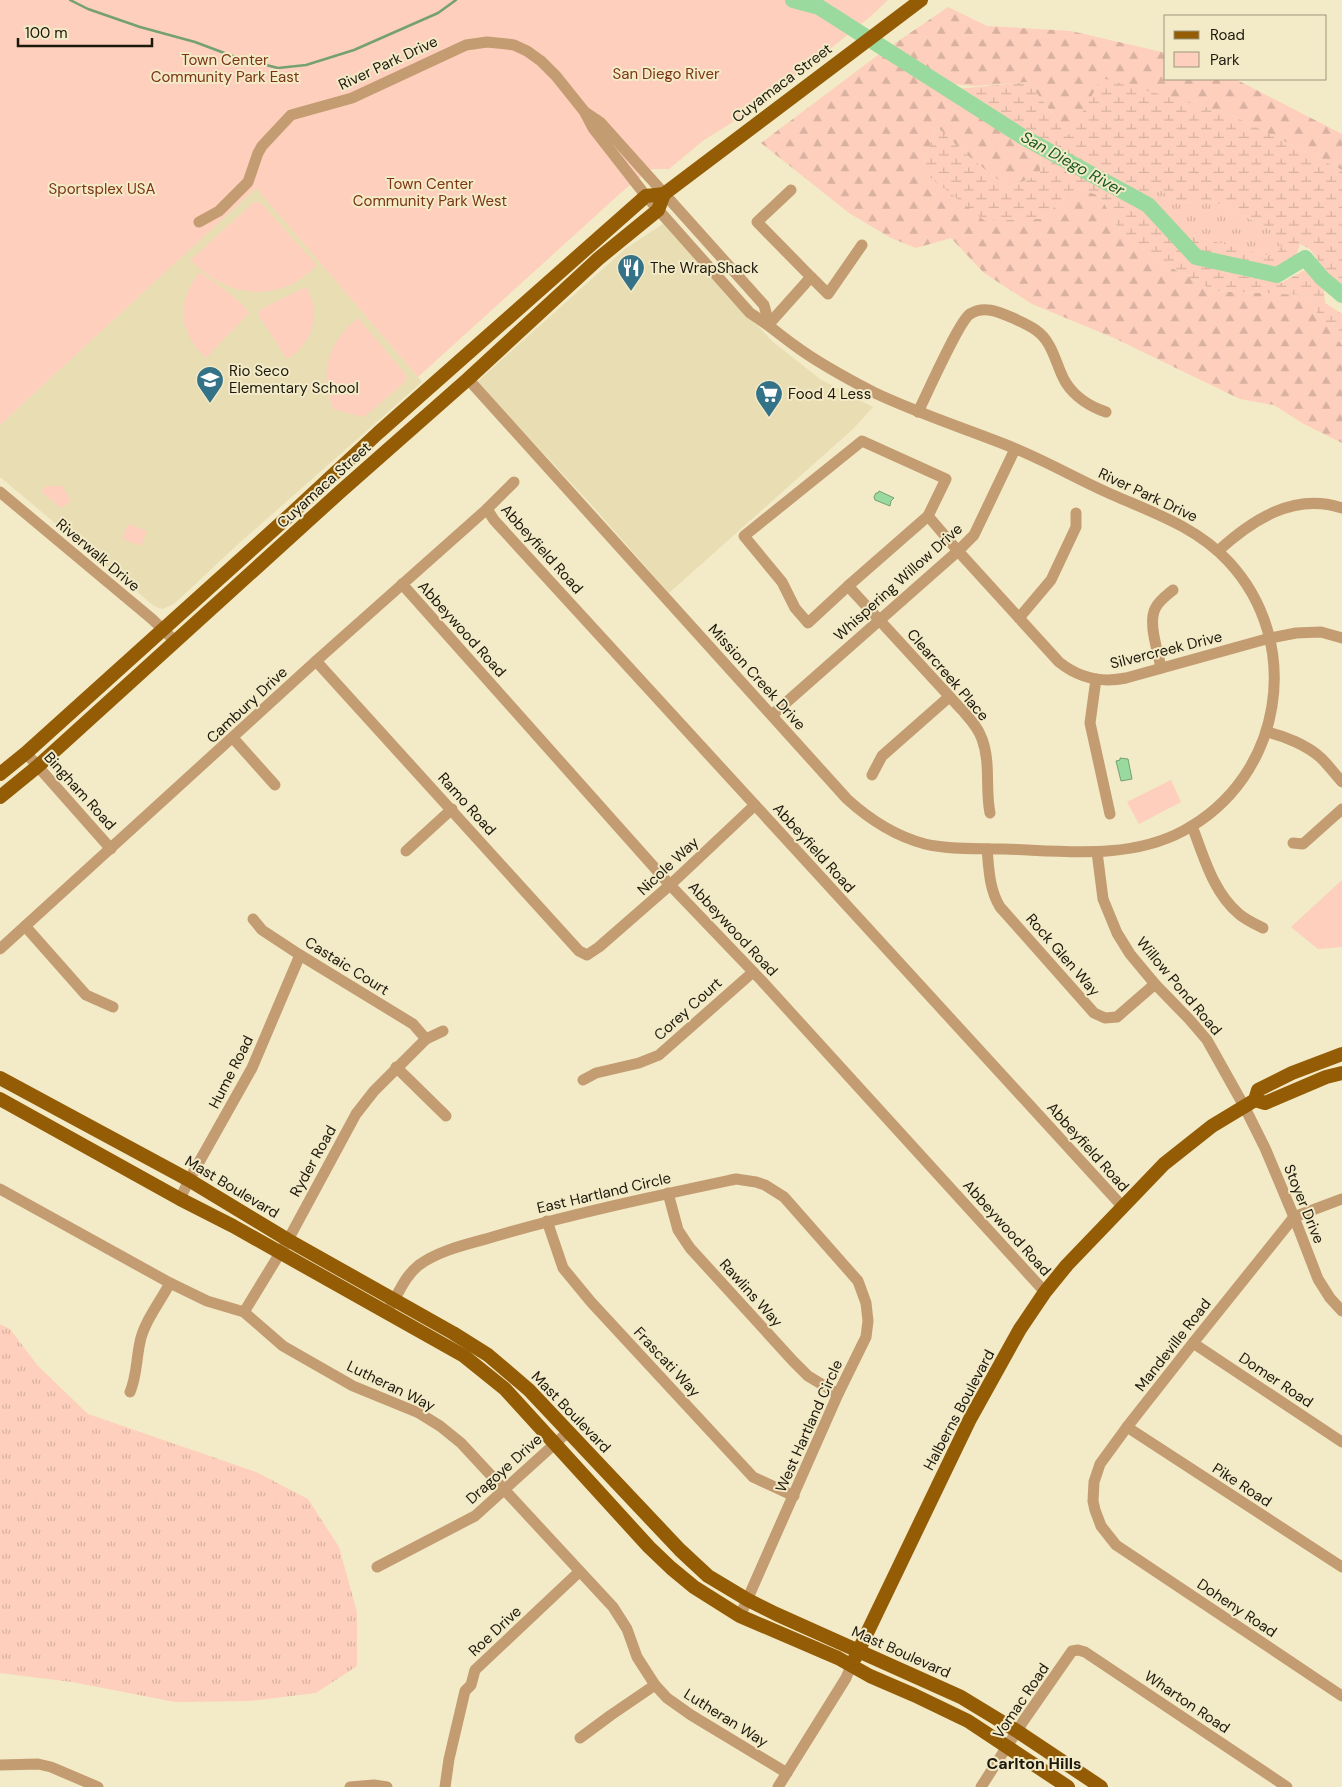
<svg xmlns="http://www.w3.org/2000/svg" width="1342" height="1787" viewBox="0 0 1342 1787" font-family="'DM Sans',sans-serif">
<defs>
<pattern id="grass-tufts" width="24" height="20" patternUnits="userSpaceOnUse" patternTransform="scale(1.25)"><rect width="24" height="20" fill="#fdcfbc"/><path d="M3 7l-1-3M5 7V3M7 7l1-3M15 17l-1-3M17 17v-4M19 17l1-3" fill="none" stroke="#d8b1a0"/></pattern>
<pattern id="forest-firs" width="22" height="20" patternUnits="userSpaceOnUse" patternTransform="scale(1.25)"><rect width="22" height="20" fill="#fdcfbc"/><path d="M5 1l3.5 6h-7zM16 11l3.5 6h-7z" fill="#d8b1a0"/></pattern>
<pattern id="wetland-marsh" width="20" height="14" patternUnits="userSpaceOnUse" patternTransform="scale(1.25)"><rect width="20" height="14" fill="#fdcfbc"/><path d="M1 5h8M5 5V1M11 12h8M15 12V8" fill="none" stroke="#d8b1a0"/></pattern>
</defs>
<rect width="100%" height="100%" fill="#f3eac7"/>
<g fill="#e8ddb3">
<path d="M256,187L422,382L236,546L174,604L162,609L154,606L0,477V425Z"/>
<path d="M663,224L772,341L820,379L873,407L853,429L669,593L588,501L477,382L625,249Z"/>
</g>
<g fill="url(#grass-tufts)">
<path d="M1157,188L1182,203L1213,201L1270,229L1283,246L1274,257L1177,232L1149,204L1140,197Z"/>
<path d="M0,1324L10,1329L38,1366L88,1414L256,1472L308,1499L339,1547L357,1612V1666L316,1693L250,1701L175,1702L72,1682L0,1673Z"/>
</g>
<g fill="url(#forest-firs)">
<path d="M948,7L987,26L1071,31L1166,53V79H1235L1342,134V170L1227,113L1069,135L1028,82L975,86L953,84L891,46Z"/>
<path d="M882,52L1041,155L1040,174L1008,188L967,155L937,127L921,170L1040,219L1078,188L1100,196L1121,233L1159,261L1215,291L1306,295L1316,311L1342,345V443L1302,423L1274,405L1240,399L1114,338L1032,304L984,273L951,238L916,248L891,238L849,213L761,143Z"/>
</g>
<g fill="url(#wetland-marsh)">
<path d="M1102,78L1227,113L1342,170V292L1339,290L1310,249L1300,244L1295,259L1281,268L1243,262L1195,253L1177,232L1274,257L1282,246L1270,229L1213,201L1182,203L1157,188L1140,197L1036,139L957,89L1028,82L1069,135Z"/>
<path d="M937,127L967,155L1008,188L1040,174L1041,155L1081,173L1144,206L1197,263L1244,276L1281,283L1307,269L1323,281L1325,303L1342,314V345L1316,311L1306,295L1215,291L1159,261L1121,233L1100,196L1078,188L1040,219L985,221L921,170Z"/>
</g>
<g fill="#fdcfbc">
<path d="M0,0H888L871,16L830,49L744,115L704,140L669,169H651L624,190L418,377L256,188L0,425Z"/>
<path d="M254,202H260L317,265C279,305 227,298 191,260Z"/>
<path d="M200,272C211,280 244,302 249,313L206,358C178,332 176,301 200,272Z"/>
<path d="M306,287C322,312 313,344 287,359L258,314L259,311L265,307Z"/>
<path d="M358,318L407,376L406,381L364,417L333,409C319,372 327,343 358,318Z"/>
<path d="M46,486H62L71,501L61,508L41,492Z"/>
<path d="M128,524L147,531L141,546L122,539Z"/>
<path d="M1171,780L1181,802L1139,824L1127,802Z"/>
<path d="M1342,880V947L1318,949L1291,927Z"/>
</g>
<g fill="#9ada9e" stroke="#74a072">
<path d="M879,491L894,498L891,501L890,506L875,500L874,497L876,493H878Z"/>
<path d="M1120,758L1128,759L1132,779L1121,781L1116,761L1120,760Z"/>
</g>
<g fill="none" stroke-linecap="round" stroke-linejoin="round">
<path stroke="#74a072" stroke-width="2.5" d="M70,0L88,9L140,27L195,42L235,57L278,68L306,65L354,50L438,13L456,0"/>
<path stroke="#9ada9e" stroke-width="16" d="M793,0L819,7L1023,137L1148,205L1196,257L1277,275L1305,258L1322,278L1342,295"/>
<g stroke="#c39c71" stroke-width="11">
<path d="M585,112L600,122L764,305L769,324"/>
<path d="M199,222L219,211L248,182L258,153L262,146L291,115L352,98L466,45L487,42L507,44L514,45L527,51L541,61L556,76L584,111L593,128L646,196L750,313C766,323 779,334 794,345C818,363 846,378 873,392C919,414 967,429 1014,448C1048,462 1079,480 1113,495C1154,513 1196,527 1228,561C1305,643 1283,778 1183,831C1129,860 1064,851 1004,849C978,848 950,850 925,844C895,836 870,820 847,799L468,379"/>
<path d="M811,277L828,294L862,245"/>
<path d="M769,324L811,277L757,222L791,190"/>
<path d="M918,412C926,396 959,321 970,314C984,305 999,312 1013,318C1028,325 1041,330 1049,345C1056,357 1059,372 1066,383C1075,397 1091,407 1106,412"/>
<path d="M0,492L152,619L176,642"/>
<path d="M487,509L494,520L1122,1206"/>
<path d="M1218,551C1252,520 1294,492 1342,508"/>
<path d="M402,584L670,885L761,980L1045,1292"/>
<path d="M848,586L928,516"/>
<path d="M1019,618L1051,580L1076,527V513"/>
<path d="M316,661L579,951L587,955L599,947L670,885L755,805"/>
<path d="M1161,668C1158,651 1147,621 1156,607C1160,600 1167,595 1173,590"/>
<path d="M1096,679L1090,723L1110,814"/>
<path d="M772,715L958,551L974,535L1015,449"/>
<path d="M1267,732C1284,736 1307,745 1321,758C1328,765 1335,774 1342,782"/>
<path d="M233,738L275,785"/>
<path d="M26,753L111,849"/>
<path d="M872,775L882,756L949,697"/>
<path d="M990,813C985,789 991,763 982,739C978,727 969,718 962,710L848,586L808,623L795,608L782,582L744,536L862,441L946,479L928,516L958,551L1059,662C1079,678 1102,683 1126,678L1270,638L1296,633L1321,632L1342,638"/>
<path d="M1192,826C1204,857 1213,892 1239,914C1246,920 1255,924 1263,928"/>
<path d="M1293,843L1303,844L1342,809"/>
<path d="M987,849C989,869 989,889 1000,907L1094,1013L1105,1018L1117,1017L1155,984"/>
<path d="M406,851L452,809"/>
<path d="M1097,852L1103,899L1117,933L1130,954L1155,984L1189,1019L1207,1040L1244,1106L1265,1148L1294,1217L1318,1279L1330,1298L1342,1311"/>
<path d="M253,919L262,930L300,955L413,1024L426,1039"/>
<path d="M25,926L86,995L113,1007"/>
<path d="M0,949L316,661L487,509L514,482"/>
<path d="M396,1067L446,1116"/>
<path d="M583,1080L596,1073L639,1063L659,1055L753,972"/>
<path d="M0,1189L170,1283L207,1301L244,1312L283,1346L353,1386L419,1413L440,1426L461,1443L613,1607L627,1629L637,1657L655,1685L667,1698L691,1715L787,1773"/>
<path d="M668,1193L678,1230L690,1248L793,1361L808,1376L838,1394"/>
<path d="M180,1199L189,1180L252,1068L300,955"/>
<path d="M1342,1199L1294,1217L1193,1343L1127,1427L1100,1464L1094,1482L1093,1501L1095,1510L1101,1526L1116,1545L1342,1696"/>
<path d="M547,1221L563,1268L591,1302L753,1477L794,1496"/>
<path d="M391,1305C400,1291 405,1276 419,1265C441,1249 470,1244 496,1236C575,1213 656,1196 736,1179L756,1182L765,1185L784,1197L858,1281L866,1303L868,1321L866,1337L838,1394L740,1616"/>
<path d="M244,1312L288,1240L356,1114L374,1091L426,1039L443,1031"/>
<path d="M1193,1343L1342,1442"/>
<path d="M130,1392C137,1376 136,1360 140,1342C144,1322 160,1302 170,1283"/>
<path d="M1127,1427L1342,1567"/>
<path d="M377,1567L475,1516L569,1431"/>
<path d="M580,1738L611,1715L655,1685"/>
<path d="M0,1765L38,1764L51,1767L98,1787"/>
<path d="M350,1787L374,1785L387,1787"/>
<path d="M445,1787L449,1759L465,1691L471,1685L475,1670L579,1572"/>
<path d="M778,1787L846,1678L851,1666"/>
<path d="M981,1787L1024,1720L1072,1651L1078,1650L1085,1652L1287,1787"/>
</g>
<g stroke="#935c05" stroke-width="14">
<path d="M0,774L26,753L291,514L378,433L646,196L664,194L921,0"/>
<path d="M0,797L38,766L341,491L468,379L598,259L658,210L664,194"/>
<path d="M0,1078L189,1180L288,1240L453,1333L488,1355L529,1390L680,1550L708,1576L748,1600L776,1614L961,1697L1017,1731L1101,1787"/>
<path d="M0,1099L180,1199L233,1226L464,1356L505,1389L649,1547L671,1568L694,1587L740,1616L838,1658L870,1676L914,1695L968,1721L1068,1787"/>
<path d="M1255,1100L1258,1090L1292,1073L1342,1054"/>
<path d="M855,1658L970,1419L1020,1329L1045,1292L1067,1265L1164,1164L1212,1126L1255,1100L1265,1103L1326,1077L1342,1073"/>
</g>
</g>
<defs>
<symbol id="restaurant-pin" viewBox="-11 -11 22 30"><path d="M0 17L-7.5 6A9.5 9.5 0 1 1 7.5 6Z" fill="#337287" stroke="#f3eac7"/><path d="M-5-6h1v4h1v-4h1v4h1v-4h1v5L-1.5 .5V6h-2V.5L-5-1ZM5-6V6H3V1.5H1.5Q1.5-4 5-6Z" fill="#fff"/></symbol>
<symbol id="school-pin" viewBox="-11 -11 22 30"><path d="M0 17L-7.5 6A9.5 9.5 0 1 1 7.5 6Z" fill="#337287" stroke="#f3eac7"/><path d="M0-5L7-2L0 1L-7-2ZM-4 1L0 2.5L4 1V4Q0 6-4 4Z" fill="#fff"/></symbol>
<symbol id="supermarket-pin" viewBox="-11 -11 22 30"><path d="M0 17L-7.5 6A9.5 9.5 0 1 1 7.5 6Z" fill="#337287" stroke="#f3eac7"/><path d="M-6-5.5h2.5l.6 2H6L4.5 2H-2.5L-4.4-4H-6ZM-1.5 3.2a1.3 1.3 0 1 0 .1 0ZM3 3.2a1.3 1.3 0 1 0 .1 0Z" fill="#fff"/></symbol>
</defs>
<g fill-rule="evenodd">
<use href="#restaurant-pin" x="615" y="252" width="32" height="43"/>
<use href="#school-pin" x="194" y="364" width="32" height="43"/>
<use href="#supermarket-pin" x="753" y="378" width="32" height="43"/>
</g>
<g text-anchor="middle" stroke-width="4" stroke-linejoin="round" paint-order="stroke">
<g font-size="15" fill="#7c3514" stroke="#f3eac7">
<text x="225" y="65">Town Center<tspan x="225" dy="17">Community Park East</tspan></text>
<text x="666" y="79">San Diego River</text>
<text x="430" y="189">Town Center<tspan x="430" dy="17">Community Park West</tspan></text>
<text x="102" y="194">Sportsplex USA</text>
</g>
<g font-size="15" fill="#1c180c" stroke="#f3eac7">
<text transform="translate(388 63) rotate(-25)" y="5">River Park Drive</text>
<text transform="translate(782 83) rotate(-37)" y="5">Cuyamaca Street</text>
<text transform="translate(324 485) rotate(-42)" y="5">Cuyamaca Street</text>
<text transform="translate(1148 495) rotate(25)" y="5">River Park Drive</text>
<text transform="translate(542 549) rotate(48)" y="5">Abbeyfield Road</text>
<text transform="translate(98 555) rotate(40)" y="5">Riverwalk Drive</text>
<text transform="translate(898 582) rotate(-42)" y="5">Whispering Willow Drive</text>
<text transform="translate(462 629) rotate(48)" y="5">Abbeywood Road</text>
<text transform="translate(1166 650) rotate(-14)" y="5">Silvercreek Drive</text>
<text transform="translate(948 675) rotate(49)" y="5">Clearcreek Place</text>
<text transform="translate(757 677) rotate(48)" y="5">Mission Creek Drive</text>
<text transform="translate(247 705) rotate(-43)" y="5">Cambury Drive</text>
<text transform="translate(80 791) rotate(48)" y="5">Bingham Road</text>
<text transform="translate(467 804) rotate(48)" y="5">Ramo Road</text>
<text transform="translate(814 848) rotate(48)" y="5">Abbeyfield Road</text>
<text transform="translate(668 866) rotate(-43)" y="5">Nicole Way</text>
<text transform="translate(733 929) rotate(47)" y="5">Abbeywood Road</text>
<text transform="translate(1063 955) rotate(49)" y="5">Rock Glen Way</text>
<text transform="translate(347 966) rotate(32)" y="5">Castaic Court</text>
<text transform="translate(1179 986) rotate(50)" y="5">Willow Pond Road</text>
<text transform="translate(688 1009) rotate(-42)" y="5">Corey Court</text>
<text transform="translate(231 1072) rotate(-63)" y="5">Hume Road</text>
<text transform="translate(1088 1147) rotate(48)" y="5">Abbeyfield Road</text>
<text transform="translate(313 1161) rotate(-61)" y="5">Ryder Road</text>
<text transform="translate(232 1187) rotate(31)" y="5">Mast Boulevard</text>
<text transform="translate(604 1193) rotate(-13)" y="5">East Hartland Circle</text>
<text transform="translate(1304 1204) rotate(68)" y="5">Stoyer Drive</text>
<text transform="translate(1007 1228) rotate(48)" y="5">Abbeywood Road</text>
<text transform="translate(751 1293) rotate(48)" y="5">Rawlins Way</text>
<text transform="translate(1173 1345) rotate(-52)" y="5">Mandeville Road</text>
<text transform="translate(667 1362) rotate(47)" y="5">Frascati Way</text>
<text transform="translate(1276 1380) rotate(34)" y="5">Domer Road</text>
<text transform="translate(391 1386) rotate(26)" y="5">Lutheran Way</text>
<text transform="translate(959 1410) rotate(-62)" y="5">Halberns Boulevard</text>
<text transform="translate(571 1412) rotate(46)" y="5">Mast Boulevard</text>
<text transform="translate(809 1426) rotate(-66)" y="5">West Hartland Circle</text>
<text transform="translate(504 1469) rotate(-42)" y="5">Dragoye Drive</text>
<text transform="translate(1242 1485) rotate(33)" y="5">Pike Road</text>
<text transform="translate(1237 1608) rotate(34)" y="5">Doheny Road</text>
<text transform="translate(495 1631) rotate(-43)" y="5">Roe Drive</text>
<text transform="translate(901 1652) rotate(24)" y="5">Mast Boulevard</text>
<text transform="translate(1021 1701) rotate(-56)" y="5">Vomac Road</text>
<text transform="translate(1187 1702) rotate(34)" y="5">Wharton Road</text>
<text transform="translate(726 1718) rotate(32)" y="5">Lutheran Way</text>
</g>
<g font-size="15" fill="#1c180c" stroke="#f3eac7" text-anchor="start">
<text x="650" y="273">The WrapShack</text>
<text x="229" y="376">Rio Seco<tspan x="229" dy="17">Elementary School</tspan></text>
<text x="788" y="399">Food 4 Less</text>
</g>
<g font-size="16" font-style="italic" fill="#175923" stroke="#f3eac7">
<text transform="translate(1073 163) rotate(29)" y="6">San Diego River</text>
</g>
<g font-size="16" font-weight="bold" fill="#1c180c" stroke="#f3eac7">
<text x="1034" y="1769">Carlton Hills</text>
</g>
</g>
<rect x="1164" y="15" width="162" height="65" fill="#f3eac7" stroke="#9d967c"/>
<rect x="1174" y="31" width="25" height="8" fill="#935c05" stroke="#9d967c"/>
<text x="1210" y="40" font-size="15" fill="#1c180c">Road</text>
<rect x="1174" y="52" width="25" height="15" fill="#fdcfbc" stroke="#9d967c"/>
<text x="1210" y="65" font-size="15" fill="#1c180c">Park</text>
<path d="M18 38v8h134v-8" fill="none" stroke="#1c180c" stroke-width="2.5"/>
<text x="25" y="38" font-size="15" fill="#1c180c" stroke="#f3eac7" stroke-width="4" paint-order="stroke">100 m</text>
</svg>
